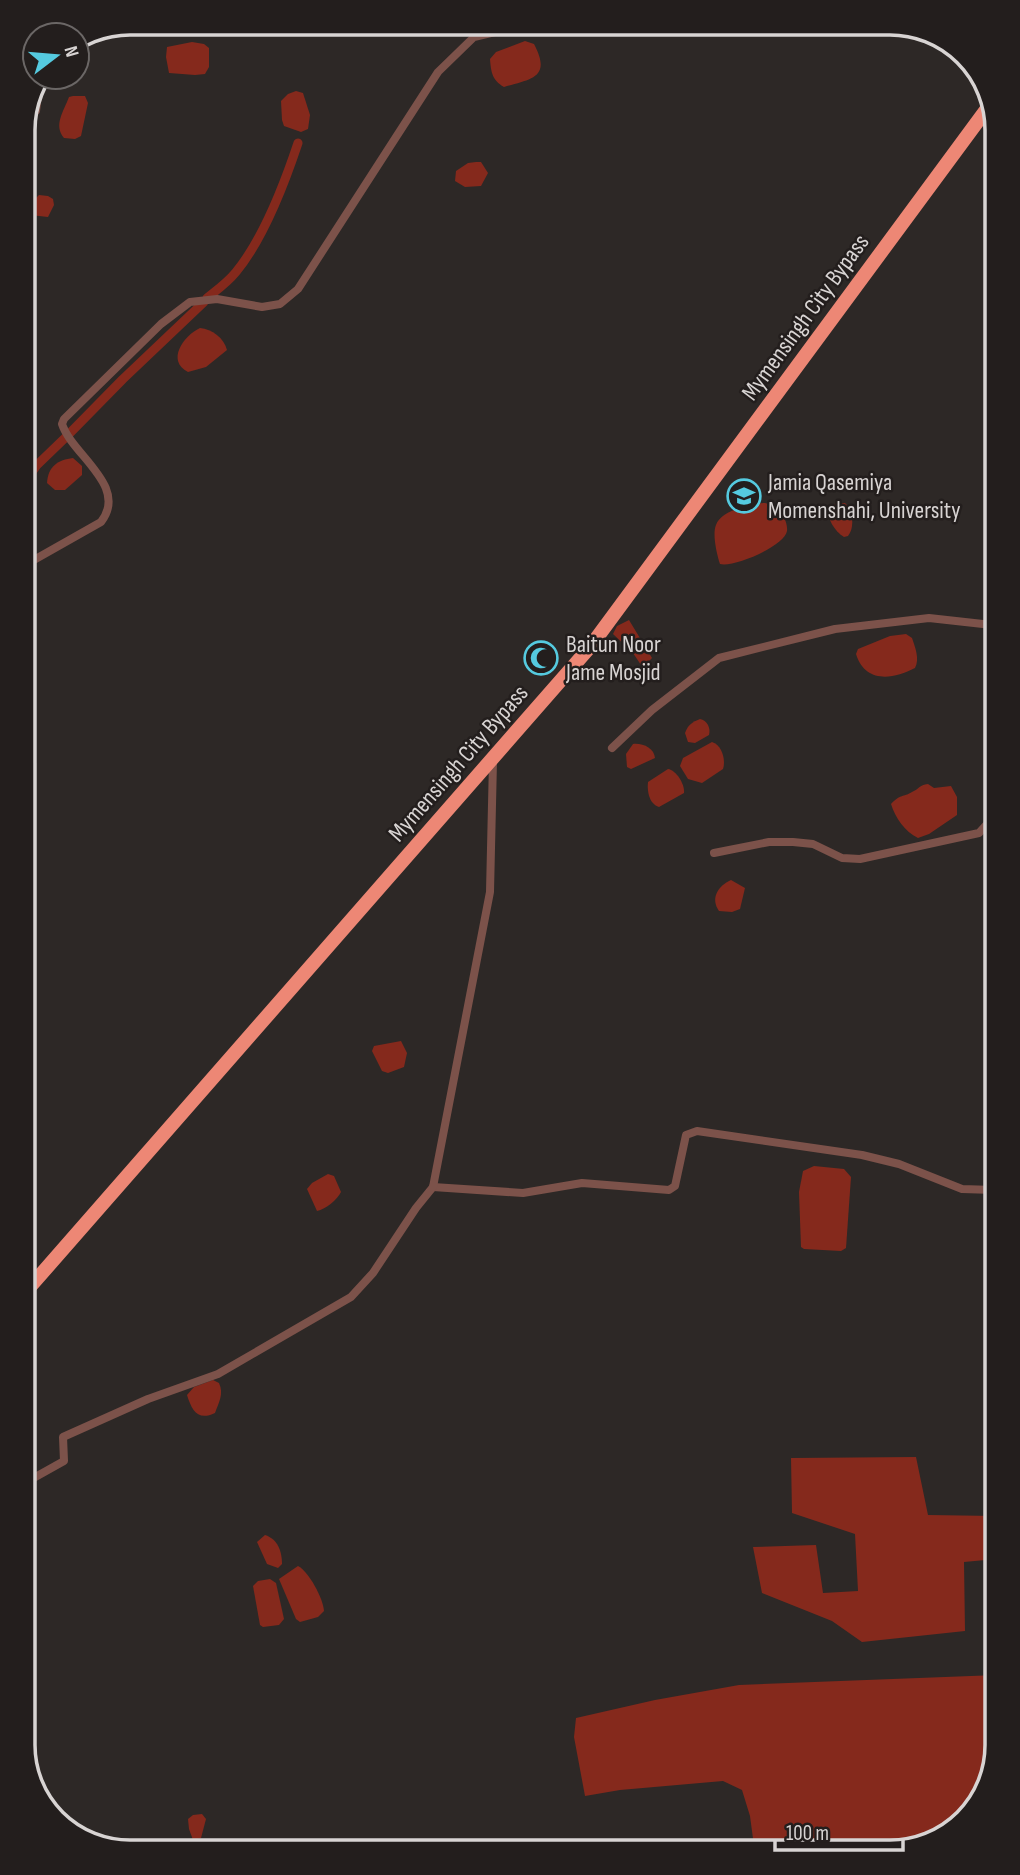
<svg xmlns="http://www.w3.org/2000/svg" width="1020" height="1875" viewBox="0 0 1020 1875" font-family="'Sofia Sans Condensed',sans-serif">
<rect width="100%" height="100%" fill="#2d2826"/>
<g fill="#85291c">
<path d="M525,41L534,44C552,78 531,79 504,87C492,80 491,72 490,59L496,52Z"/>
<path d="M192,42L204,44L209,48V67L205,74L195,75L169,73L166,57L167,47Z"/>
<path d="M296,91L303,93L310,115L308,129L301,132L284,126L282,120L281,101L288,94Z"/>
<path d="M73,96H85L88,103L81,136L75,139L64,138C53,125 64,111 69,97Z"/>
<path d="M476,162H481L488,173L481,186L465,187L455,181L456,171L468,163Z"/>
<path d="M39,195L48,196L53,199L54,205L48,217L30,215L28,206Z"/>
<path d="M200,328C212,329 224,338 227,350L206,367L188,372C166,361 183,336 200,328Z"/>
<path d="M73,458L82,466V475L65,490H55L47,483C48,466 58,460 73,458Z"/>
<path d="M765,503L777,506C782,513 788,522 787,531C785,546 733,568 720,564C717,555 712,534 716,525C721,510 751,504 765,503Z"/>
<path d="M837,503H845C853,511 855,527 848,536L844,537C834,531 828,519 827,508Z"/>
<path d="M629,620L652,658L645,665H641L633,653L613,634L617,626Z"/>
<path d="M906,634L912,638C915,647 920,659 915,668C892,680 865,683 856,654L858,649L890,636Z"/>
<path d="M700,719C707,720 711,728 709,735L695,743L688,742L685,733C688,725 692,722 700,719Z"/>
<path d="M712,742C722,745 726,760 723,769L702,783L688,779L680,766L683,758Z"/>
<path d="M633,744C643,743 654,748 655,758L631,769L627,767L626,754Z"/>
<path d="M668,769C676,770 685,784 684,793L659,807C649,804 647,791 648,782Z"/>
<path d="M928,784L934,788L951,786L957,797V815L929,834L918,838C905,832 895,817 891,804C902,793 902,798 912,792C919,789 919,785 928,784Z"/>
<path d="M731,880L745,888L740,909L732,912L719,911C710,898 718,886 731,880Z"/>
<path d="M401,1041L407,1053L404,1067L388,1073L382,1071L372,1051L374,1046Z"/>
<path d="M814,1166L844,1169L851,1177L846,1248L841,1251L804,1249L801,1247L799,1192L803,1171Z"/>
<path d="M328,1174L334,1176L341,1192C337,1200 326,1209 317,1211L307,1189L312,1183Z"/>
<path d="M213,1380L219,1383C224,1394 219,1402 215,1413C198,1421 192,1411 187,1395L194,1387Z"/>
<path d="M916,1457L928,1515L996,1516V1559L964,1562L965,1631L862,1642L832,1621L762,1593L753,1547L816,1545L823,1593L858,1591L855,1534L792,1513L791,1458Z"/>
<path d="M265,1535C278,1539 282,1552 282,1564L278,1568L267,1564L257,1542Z"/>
<path d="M298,1566C309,1572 323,1598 324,1611L318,1617L300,1622L296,1619L279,1579Z"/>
<path d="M270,1579L276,1583L284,1619L279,1625L263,1627L260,1625L253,1586L258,1581Z"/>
<path d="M997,1675V1752L979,1805L931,1844L754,1846L750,1816L742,1790L723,1781L620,1790L585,1796L574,1737L576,1718L655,1700L739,1685Z"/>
<path d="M202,1814L206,1819L201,1838L193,1840L189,1829L188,1819L193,1815Z"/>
</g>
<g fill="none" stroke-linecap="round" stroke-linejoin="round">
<g stroke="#85291c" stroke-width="9">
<path d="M207,298C217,290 228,282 236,272C264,238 284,185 298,143"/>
<path d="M68,435L123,379L204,302"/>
<path d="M25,482L37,465L66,437"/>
</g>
<g stroke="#7c524a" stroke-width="8">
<path d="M23,124L36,111L39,87"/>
<path d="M25,565L101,522C129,486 72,455 62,424L64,419L161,324L190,302L217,299L262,307L280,304L298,289L438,72L474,37L495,32"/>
<path d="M612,748L652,710L719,658L835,629L929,618L992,625"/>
<path d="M714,853L769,842H793L813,844L842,858L860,859L979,833L989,822L992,804"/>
<path d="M433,1187L523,1193L582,1183L669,1190L675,1186L686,1135L697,1131L862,1155L899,1164L962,1189L994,1190"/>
<path d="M30,1480L64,1461L63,1437L148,1399L218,1374L351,1297L373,1273L416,1208L433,1187L490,892L493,761"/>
</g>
<path stroke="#ed8775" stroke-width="14" d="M29,1288L590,647L989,106"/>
</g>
<defs>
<symbol id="university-ring" viewBox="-11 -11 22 22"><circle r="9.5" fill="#231e1d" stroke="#55cadf" stroke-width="1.5"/><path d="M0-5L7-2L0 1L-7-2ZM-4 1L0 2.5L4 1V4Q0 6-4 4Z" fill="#55cadf"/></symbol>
<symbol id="mosque-ring" viewBox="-11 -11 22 22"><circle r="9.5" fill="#231e1d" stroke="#55cadf" stroke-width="1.5"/><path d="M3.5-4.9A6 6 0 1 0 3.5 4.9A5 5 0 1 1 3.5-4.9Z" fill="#55cadf"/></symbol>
</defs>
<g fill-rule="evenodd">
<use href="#university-ring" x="725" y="477" width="38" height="38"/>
<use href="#mosque-ring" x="522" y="639" width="38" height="38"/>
</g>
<g text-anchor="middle" stroke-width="5" stroke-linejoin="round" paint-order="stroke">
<g font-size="24" fill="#d8d4d3" stroke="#231e1d">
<text transform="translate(805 317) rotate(-54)" y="8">Mymensingh City Bypass</text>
<text transform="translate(458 763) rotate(-49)" y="8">Mymensingh City Bypass</text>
</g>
<g font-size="24" fill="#d8d4d3" stroke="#231e1d" text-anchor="start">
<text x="768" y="490">Jamia Qasemiya<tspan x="768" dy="28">Momenshahi, University</tspan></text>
<text x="566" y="652">Baitun Noor<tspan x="566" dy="28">Jame Mosjid</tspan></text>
</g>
</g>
<path d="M0 0H1020V1875H0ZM130 35H890A95 95 0 0 1 985 130V1745A95 95 0 0 1 890 1840H130A95 95 0 0 1 35 1745V130A95 95 0 0 1 130 35Z" fill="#231e1d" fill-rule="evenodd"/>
<path fill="none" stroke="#d8d4d3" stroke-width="3.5" d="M130 35H890A95 95 0 0 1 985 130V1745A95 95 0 0 1 890 1840H130A95 95 0 0 1 35 1745V130A95 95 0 0 1 130 35Z"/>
<g transform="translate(56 56) rotate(74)"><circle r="33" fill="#231e1d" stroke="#6b6766" stroke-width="2"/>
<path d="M0-5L12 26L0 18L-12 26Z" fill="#55cadf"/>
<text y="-10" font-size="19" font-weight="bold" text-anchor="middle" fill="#d8d4d3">N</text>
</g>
<path d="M775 1840v10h128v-10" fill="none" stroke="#d8d4d3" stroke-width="3.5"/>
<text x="786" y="1840" font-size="21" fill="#d8d4d3" stroke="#231e1d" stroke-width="5" paint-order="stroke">100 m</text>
</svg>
